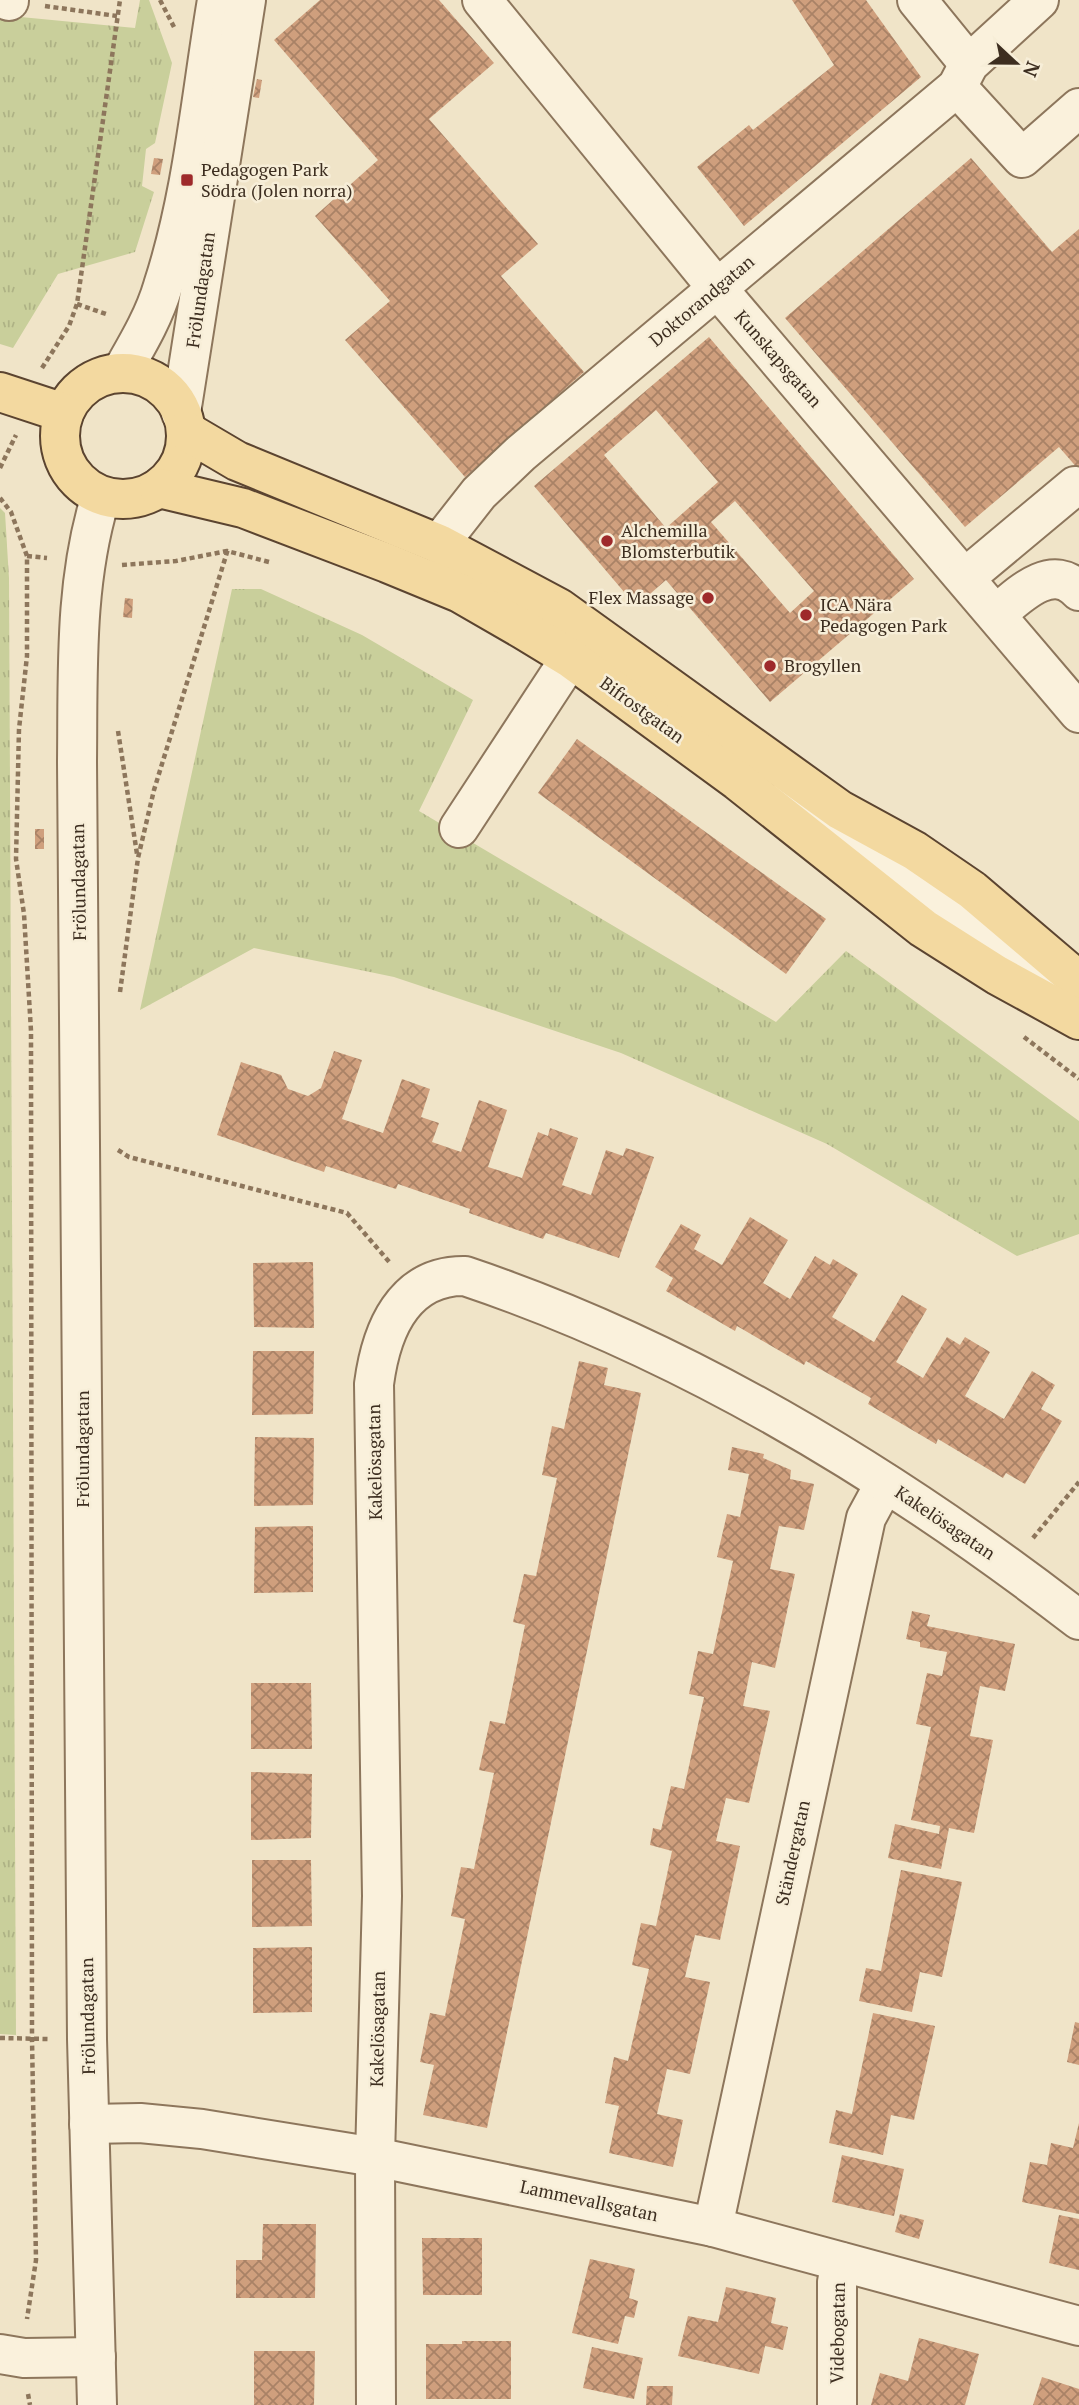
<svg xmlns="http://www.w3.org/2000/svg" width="1079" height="2405" viewBox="0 0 1079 2405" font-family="'PT Serif',serif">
<defs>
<pattern id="grass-tufts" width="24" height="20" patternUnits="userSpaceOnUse" patternTransform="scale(1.75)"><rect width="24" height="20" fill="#c9cf9b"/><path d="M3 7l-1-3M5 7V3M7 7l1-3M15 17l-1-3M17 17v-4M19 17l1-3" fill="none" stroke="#aeb285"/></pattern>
<pattern id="building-cross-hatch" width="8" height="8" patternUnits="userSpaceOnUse" patternTransform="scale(1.75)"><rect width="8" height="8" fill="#cf9f7d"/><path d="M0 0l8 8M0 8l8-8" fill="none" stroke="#a98266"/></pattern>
</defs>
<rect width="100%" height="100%" fill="#f0e4c8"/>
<g fill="url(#grass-tufts)">
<path d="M140,0H149L172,63L155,143L146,149L142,186L154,192L135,252L58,274L13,348L0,344V15L135,28Z"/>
<path d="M0,508L5,513L9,578L16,2035L0,2034Z"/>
<path d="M232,589H261L362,635L473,700L419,811L776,1022L846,951L1079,1121V1234L1017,1256L827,1144L621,1053L394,977L254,948L140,1010Z"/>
</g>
<g fill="url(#building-cross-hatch)" fill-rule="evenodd">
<path d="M320,0H439L494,63L429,119L538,244L501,276L584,372L465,477L345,340L390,301L315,216L378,160L274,40Z"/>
<path d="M792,0H866L921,77L744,226L697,167L749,125L753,130L834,65Z"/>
<path d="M257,79L262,80L259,98L253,97Z"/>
<path d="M154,158L163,159L160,175L151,174Z"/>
<path d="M971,158L1052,252L1079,229V470L1059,447L965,527L785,318Z"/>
<path d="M709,337L914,579L770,702L666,580L636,606L534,486ZM656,410L718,482L666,528L604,455ZM735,501L814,591L790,613L711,522Z"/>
<path d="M125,598L133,599L132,618L123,617Z"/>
<path d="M577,739L826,919L786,974L538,793Z"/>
<rect x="35" y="829" width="9" height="20"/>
<path d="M334,1051L362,1060L342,1119L383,1133L402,1079L430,1089L421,1117L439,1123L432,1142L461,1152L479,1100L507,1110L488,1167L522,1178L538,1132L548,1136L550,1128L578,1138L562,1185L591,1195L606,1150L623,1156L626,1148L654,1157L619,1258L546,1233L543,1239L469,1213L470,1209L398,1184L396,1189L326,1166L324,1172L217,1135L241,1062L281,1075L288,1089L308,1096L321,1088Z"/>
<path d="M750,1217L788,1240L763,1283L790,1299L815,1256L830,1265L833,1259L858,1274L832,1317L874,1342L902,1295L927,1309L896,1362L923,1378L947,1337L960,1345L965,1337L990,1352L965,1396L1004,1419L1032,1371L1055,1385L1041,1409L1062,1421L1025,1484L1006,1473L1003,1478L938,1439L936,1444L868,1404L871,1398L806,1361L804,1365L737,1326L735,1331L666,1291L673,1278L655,1267L681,1224L701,1235L694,1249L722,1265Z"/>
<path d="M313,1262L314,1328L254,1327L253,1263Z"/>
<path d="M253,1351H314L313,1414L252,1415Z"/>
<path d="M579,1361L608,1368L604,1385L641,1393L487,2128L423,2115L434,2065L420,2062L430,2013L445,2016L465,1919L451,1916L461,1867L474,1869L494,1773L479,1770L490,1721L505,1724L525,1625L513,1622L524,1574L536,1576L557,1478L542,1475L552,1426L564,1429Z"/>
<path d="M255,1437L314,1438L313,1505L254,1506Z"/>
<path d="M732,1447L764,1454L763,1458L791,1470L790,1479L814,1484L804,1530L779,1526L770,1569L795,1574L775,1668L752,1662L743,1706L770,1711L749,1803L726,1798L716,1841L740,1846L720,1940L695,1935L685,1977L710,1982L690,2074L667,2069L657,2114L683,2120L673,2167L609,2153L619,2106L605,2103L614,2057L628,2061L649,1969L632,1965L641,1923L656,1926L672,1851L650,1845L653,1828L661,1830L671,1786L684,1789L704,1697L689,1694L698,1651L713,1654L733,1561L717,1557L727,1514L740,1517L749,1474L728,1470Z"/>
<path d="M313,1526V1592L254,1593L255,1527Z"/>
<path d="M912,1611L930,1615L927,1626L1015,1644L1005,1691L980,1686L970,1736L993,1740L974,1833L949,1828L941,1869L888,1858L895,1824L939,1834L940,1826L911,1820L931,1727L916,1724L927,1673L942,1676L947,1652L920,1647V1642L906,1639Z"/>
<path d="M251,1683H311L312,1749H251Z"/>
<path d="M251,1772L312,1774L311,1838L251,1840Z"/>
<path d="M252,1860H311L312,1926L252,1927Z"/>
<path d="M901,1870L962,1882L942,1977L920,1972L912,2012L859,2001L866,1968L881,1971Z"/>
<path d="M312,1947V2012L253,2013V1948Z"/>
<path d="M873,2013L935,2026L914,2120L891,2115L883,2155L829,2143L836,2110L852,2114Z"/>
<path d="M1075,2022L1079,2023V2065L1067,2062Z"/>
<path d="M1079,2123V2214L1022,2202L1030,2162L1047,2165L1051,2143L1073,2148Z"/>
<path d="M842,2155L904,2169L894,2216L832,2202Z"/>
<path d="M900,2214L924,2220L919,2239L895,2232Z"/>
<path d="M1059,2215L1079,2219V2270L1049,2263Z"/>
<path d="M263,2224H316L315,2298H236V2260H262Z"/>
<path d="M422,2238H482V2295H423Z"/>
<path d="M590,2259L635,2269L629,2298L638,2301L634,2318L625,2316L618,2344L572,2333Z"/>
<path d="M726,2287L776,2298L771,2323L788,2327L783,2350L765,2346L759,2374L678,2356L688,2316L718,2322Z"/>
<path d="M919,2338L979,2354L965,2405H871L880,2373L908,2381Z"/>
<path d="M462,2341H511V2399H426V2344H462Z"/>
<path d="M592,2347L643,2358L634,2399L583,2388Z"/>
<path d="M254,2351H315L314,2405H254Z"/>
<path d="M1042,2377L1079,2389V2405H1033Z"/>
<path d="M647,2386H673L672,2405H646Z"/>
</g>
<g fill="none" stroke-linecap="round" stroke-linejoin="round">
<defs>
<g id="minor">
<path d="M482,0L717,288L1079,713"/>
<path d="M917,0L969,64"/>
<path d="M9,1V0"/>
<path d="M957,87L1022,158L1079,108"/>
<path d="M121,373C137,345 154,317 163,286C193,194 201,95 217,0"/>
<path d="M181,413L246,0"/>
<path d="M439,544L479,493L520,454L957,87L969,64L1039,0"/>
<path d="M966,577L1075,486"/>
<path d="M997,614C1018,596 1052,561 1079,591"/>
<path d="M790,797L933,901L1006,947L1046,968L1062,969"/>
<path d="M459,828L588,631"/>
<path d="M89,2124L140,2123L202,2129L375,2157L713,2227L1079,2326"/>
<path d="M713,2227L866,1518L885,1483"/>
<path d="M0,2354L24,2358L96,2357"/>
<path d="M97,2405L87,2039L77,762C78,672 74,582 101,496"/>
<path d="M376,2405L375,2157L382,1896L374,1384C381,1331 403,1275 465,1276C688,1351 893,1476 1079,1620"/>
<path d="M837,2405V2282L841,2262"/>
</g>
<g id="major">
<circle cx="123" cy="436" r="63"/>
<path d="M0,392L64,413"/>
<path d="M186,431L237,461L439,544L559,608L840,810L915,851L972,890L1079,981"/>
<path d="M159,488L243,508L387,563L460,593L524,630L570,658L738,781L923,928L997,975L1079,1020"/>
</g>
</defs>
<use href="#minor" stroke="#8d765c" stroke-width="42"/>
<use href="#major" stroke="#5b4430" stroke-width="42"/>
<g stroke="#8d765c" stroke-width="4.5" stroke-dasharray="5 3.5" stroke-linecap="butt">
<path d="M160,0L174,27"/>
<path d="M45,6L117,16"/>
<path d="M77,304L109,315"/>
<path d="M42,368L69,326L77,304L120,0"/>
<path d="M0,468L16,435"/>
<path d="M0,498L11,512L27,556V656L19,729L16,859L24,914L31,1031L32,2039L36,2260L27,2319"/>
<path d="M27,556L47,558"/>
<path d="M122,565L176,561L227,551L269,562"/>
<path d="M118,731L137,854"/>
<path d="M120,992L138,858L154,790L228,549"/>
<path d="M1024,1037L1079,1079"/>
<path d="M118,1150L129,1157L347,1213L391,1264"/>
<path d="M1033,1538L1079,1482"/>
<path d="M0,2038L48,2039"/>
<path d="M28,2394L30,2405"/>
</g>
<use href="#minor" stroke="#faf1dc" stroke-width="38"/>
<use href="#major" stroke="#f3d9a0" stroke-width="38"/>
</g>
<g fill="#9e2a2b" stroke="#f7eed8" stroke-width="2.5">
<rect x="180" y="173" width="14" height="14" rx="3.5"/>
<circle cx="607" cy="541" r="7"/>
<circle cx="708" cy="598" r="7"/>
<circle cx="806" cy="615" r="7"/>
<circle cx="770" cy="666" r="7"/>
</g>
<g text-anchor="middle" stroke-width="5" stroke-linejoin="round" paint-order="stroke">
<g font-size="18" fill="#3d2e20" stroke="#f7eed8" text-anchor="start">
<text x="201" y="176">Pedagogen Park<tspan x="201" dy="21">Södra (Jolen norra)</tspan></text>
<text x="621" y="537">Alchemilla<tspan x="621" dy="21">Blomsterbutik</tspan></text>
<text x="694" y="604" text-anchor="end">Flex Massage</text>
<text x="820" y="611">ICA Nära<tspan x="820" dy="21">Pedagogen Park</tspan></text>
<text x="784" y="672">Brogyllen</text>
</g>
<g font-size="18" fill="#3d2e20" stroke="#f7eed8">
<text transform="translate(201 290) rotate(-82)" y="6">Frölundagatan</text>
<text transform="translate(702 301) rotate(-40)" y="6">Doktorandgatan</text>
<text transform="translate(778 359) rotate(49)" y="6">Kunskapsgatan</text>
<text transform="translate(642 710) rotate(36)" y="6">Bifrostgatan</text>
<text transform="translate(79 882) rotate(-91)" y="6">Frölundagatan</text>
<text transform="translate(83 1449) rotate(-90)" y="6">Frölundagatan</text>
<text transform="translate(375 1462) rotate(-91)" y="6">Kakelösagatan</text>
<text transform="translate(945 1523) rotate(34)" y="6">Kakelösagatan</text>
<text transform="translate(793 1853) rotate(-78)" y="6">Ständergatan</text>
<text transform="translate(88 2016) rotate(-91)" y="6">Frölundagatan</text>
<text transform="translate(378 2029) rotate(-89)" y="6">Kakelösagatan</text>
<text transform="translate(589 2201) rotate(12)" y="6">Lammevallsgatan</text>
<text transform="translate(838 2333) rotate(-89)" y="6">Videbogatan</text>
</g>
</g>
<g transform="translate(1016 63) rotate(112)" stroke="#f7eed8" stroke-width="5" paint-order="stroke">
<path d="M0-5L12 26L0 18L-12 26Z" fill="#3d2e20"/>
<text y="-10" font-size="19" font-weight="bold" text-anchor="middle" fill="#3d2e20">N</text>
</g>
</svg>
